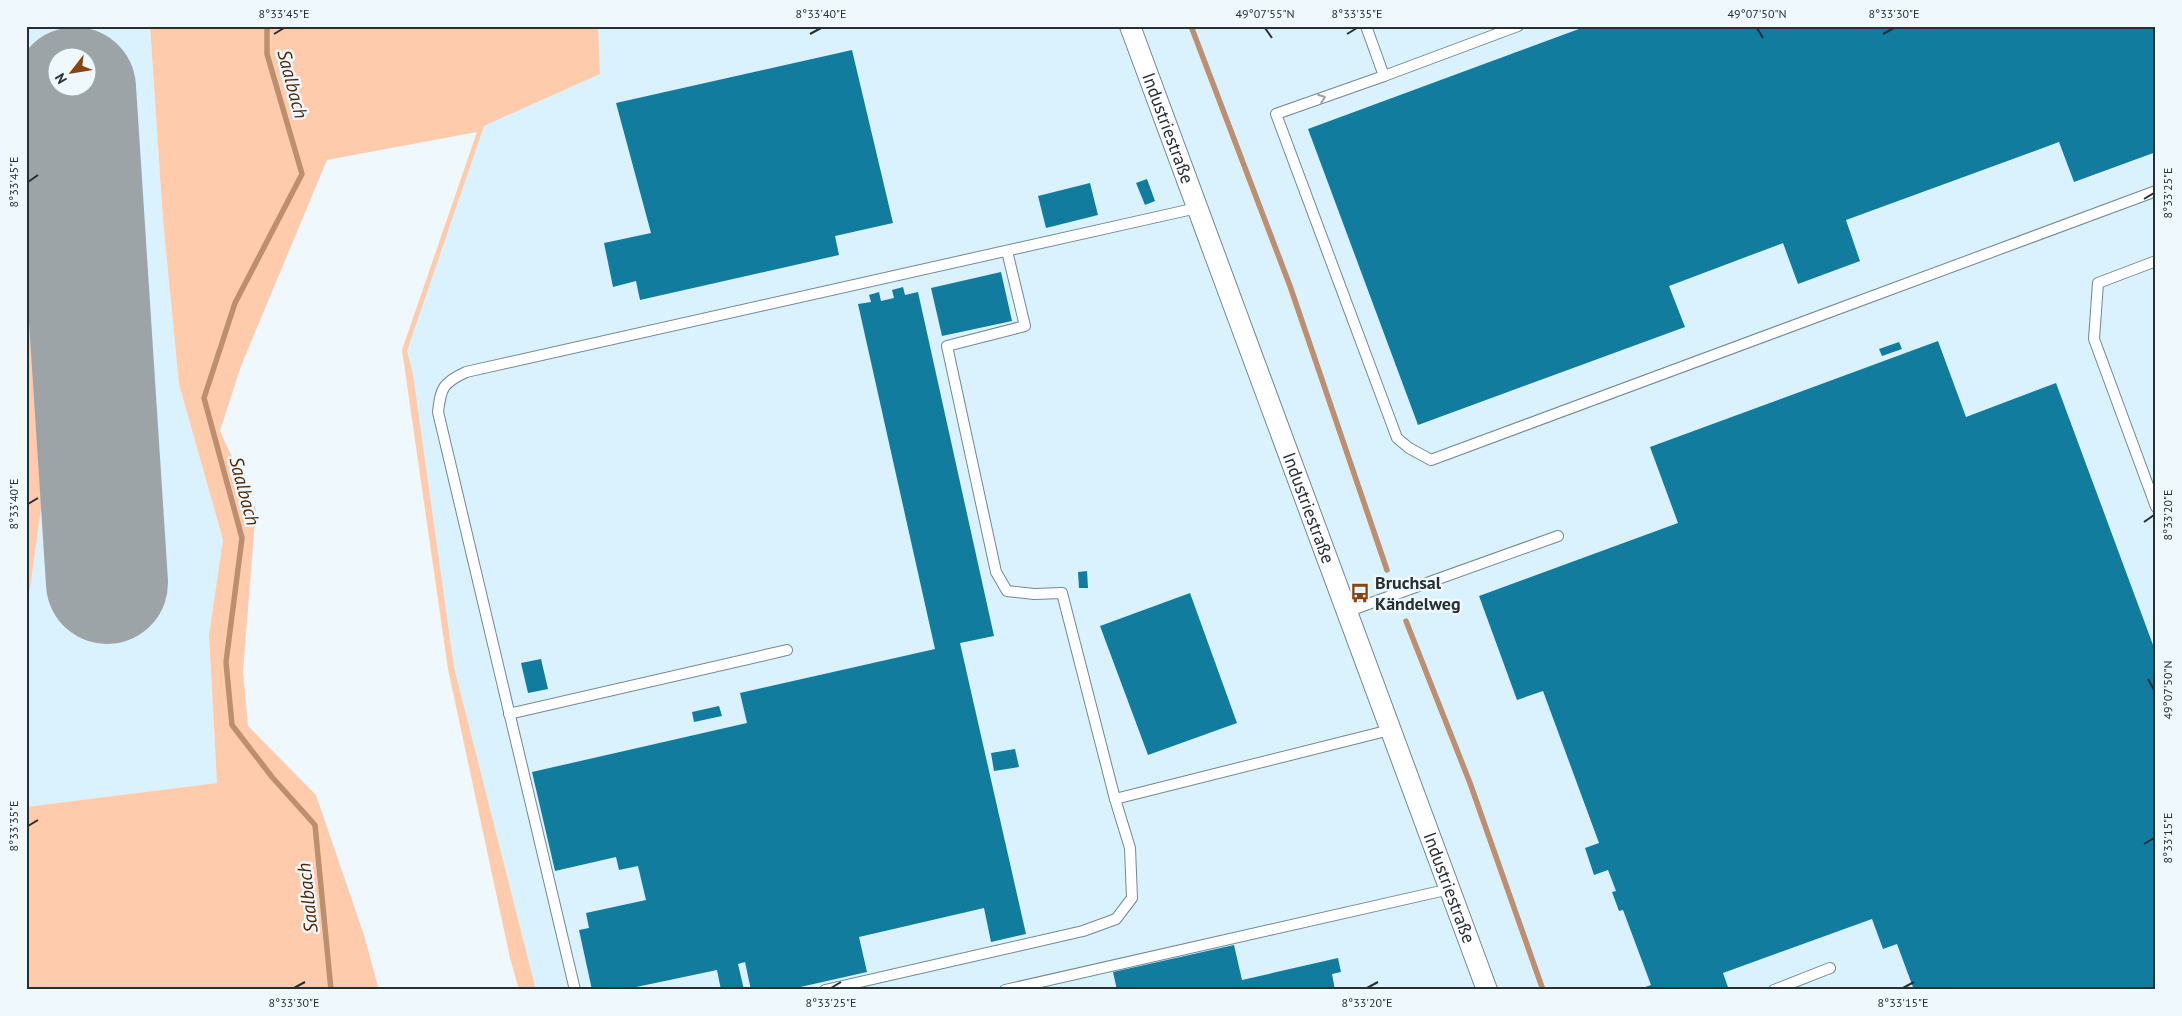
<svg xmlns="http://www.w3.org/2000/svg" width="2182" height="1016" viewBox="0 0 2182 1016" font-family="'PT Sans',sans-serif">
<rect width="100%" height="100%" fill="#eff8fc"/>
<g fill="#d9f2fd" fill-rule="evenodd">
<path d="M26,26H150L163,220L179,384L223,540L209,635L217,783L26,807V618L46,472L26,206ZM58,58H88V88H58Z"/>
<path d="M598,26H2156V990H536L454,667L413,374L407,351L484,126L600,74Z"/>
</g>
<g fill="#feccac">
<path d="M150,26H598L600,74L484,126L407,351L413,374L454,667L536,990H519L510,958L448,669L402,350L477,132L327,160L241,366L220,431L256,509L243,671L248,726L316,795L364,935L379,990H26V807L217,783L209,635L223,540L179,384L163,220Z"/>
<path d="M26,206L46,472L26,618Z"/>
</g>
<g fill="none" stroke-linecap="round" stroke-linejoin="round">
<g stroke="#bd8f70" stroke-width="5.5">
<path d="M267,26V54L302,174L235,303L204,398L242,538L226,662L232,725L272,777L315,825L331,990"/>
<path d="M1191,26L1290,286L1387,570"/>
<path d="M1406,621L1470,783L1543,990"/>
</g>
<path stroke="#9ca4a8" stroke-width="122" d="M75,88L107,583"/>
</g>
<g fill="#117c9e">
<path d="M1587,26H2156V152L2074,182L2059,142L1846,220L1860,261L1798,284L1783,243L1669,286L1685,327L1418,425L1308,129Z"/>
<path d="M852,50L893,223L835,236L839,255L640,300L636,281L613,287L604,243L651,233L616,103Z"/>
<path d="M1147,179L1155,201L1145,205L1136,183Z"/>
<path d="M1090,183L1098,215L1046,228L1038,196Z"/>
<path d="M1001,272L1012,321L942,336L931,288Z"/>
<path d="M903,287L905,295L918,292L994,636L960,643L1026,934L991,942L984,908L859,937L867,972L787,990H751L745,962L738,964L744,990H721L717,970L622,990H592L579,930L589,928L586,913L646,900L638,866L619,870L616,857L555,871L532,772L747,723L740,693L935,649L858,304L871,302L869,295L879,292L881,301L894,298L892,290Z"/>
<path d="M1938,341L1966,417L2056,383L2156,653V990H1914L1897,944L1883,949L1872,919L1723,973L1729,990H1637L1651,985L1623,910L1619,911L1612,892L1616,891L1608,870L1594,875L1585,848L1599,843L1543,691L1517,700L1479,596L1678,523L1650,447Z"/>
<path d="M1899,342L1902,349L1882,356L1879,349Z"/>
<path d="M1087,571L1088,588H1079L1078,572Z"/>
<path d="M1190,593L1237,723L1148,755L1100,626Z"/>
<path d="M541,659L548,689L528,693L521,663Z"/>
<path d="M719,706L722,716L694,722L692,712Z"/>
<path d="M1015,749L1019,767L994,771L991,753Z"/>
<path d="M1234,945L1242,980L1338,958L1341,972L1332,974L1335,990H1117L1113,972Z"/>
</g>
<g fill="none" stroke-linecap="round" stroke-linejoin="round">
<defs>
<g id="lane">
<path d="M1366,26L1384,76L1518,26"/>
<path d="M1384,76L1276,114L1397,438L1409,448L1431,460L2156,191"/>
<path d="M1007,251L1025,326L947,346L996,572L1007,591L1034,594L1062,593L1115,799"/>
<path d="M2156,261L2098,283L2094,339L2156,507"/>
<path d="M1346,612L1558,536"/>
<path d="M509,714L787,650"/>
<path d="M575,990L438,412C441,387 443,383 466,372L1197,208"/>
<path d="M825,990L1083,931L1116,919L1132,898L1130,848L1115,799L1390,730"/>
<path d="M1005,990L1450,889"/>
<path d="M1774,990L1830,968"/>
</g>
<g id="street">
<path id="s1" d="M1130,26L1487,990"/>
</g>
</defs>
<use href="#lane" stroke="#738891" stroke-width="12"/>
<use href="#street" stroke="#738891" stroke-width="22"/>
<use href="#lane" stroke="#fff" stroke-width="10"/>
<use href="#street" stroke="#fff" stroke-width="20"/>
</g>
<defs><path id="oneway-chevron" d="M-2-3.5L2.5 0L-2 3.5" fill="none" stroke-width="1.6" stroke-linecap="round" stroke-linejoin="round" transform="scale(1.25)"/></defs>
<use stroke="#9da1a3" href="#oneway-chevron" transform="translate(1322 98) rotate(-20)"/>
<path fill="none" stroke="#262f32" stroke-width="2" d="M1265,28L1272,38M1757,28L1763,38M274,34L284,28M810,34L821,28M1347,34L1357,28M1883,34L1894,28M28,182L38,175M2144,199L2154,193M28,504L38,498M2144,522L2154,515M2148,679L2154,690M28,826L38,820M2144,844L2154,838M294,988L305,982M831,988L841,982M1367,988L1378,982M1903,988L1914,982"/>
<defs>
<symbol id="bus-bare" viewBox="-9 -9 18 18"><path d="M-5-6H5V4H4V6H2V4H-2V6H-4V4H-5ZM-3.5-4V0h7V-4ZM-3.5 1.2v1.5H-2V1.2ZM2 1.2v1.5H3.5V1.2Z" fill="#874611" stroke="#eff8fc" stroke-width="2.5" paint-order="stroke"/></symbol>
</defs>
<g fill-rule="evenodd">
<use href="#bus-bare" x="1346" y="579" width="28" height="28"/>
</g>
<g text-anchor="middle" stroke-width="5" stroke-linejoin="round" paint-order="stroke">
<g font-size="18" fill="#262f32" stroke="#eff8fc">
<text dy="6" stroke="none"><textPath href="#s1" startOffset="109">Industriestraße</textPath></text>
<text dy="6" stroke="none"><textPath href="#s1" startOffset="514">Industriestraße</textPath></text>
<text dy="6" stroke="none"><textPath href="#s1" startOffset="919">Industriestraße</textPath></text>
</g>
<g font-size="18" font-weight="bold" fill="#262f32" stroke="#eff8fc" text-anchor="start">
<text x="1375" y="589">Bruchsal<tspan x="1375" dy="21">Kändelweg</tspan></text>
</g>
<g font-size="19" font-style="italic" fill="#522603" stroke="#eff8fc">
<text transform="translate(293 84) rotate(75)" y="7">Saalbach</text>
<text transform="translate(245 491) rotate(75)" y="7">Saalbach</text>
<text transform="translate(307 898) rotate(-96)" y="7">Saalbach</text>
</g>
</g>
<rect width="2182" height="1016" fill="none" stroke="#eff8fc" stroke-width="55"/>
<g transform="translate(72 72) rotate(239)"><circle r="24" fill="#eff8fc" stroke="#9fa8ab"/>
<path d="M0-4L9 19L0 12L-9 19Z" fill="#874611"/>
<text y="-8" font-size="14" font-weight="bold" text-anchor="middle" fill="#262f32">N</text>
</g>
<rect x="28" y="28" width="2126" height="960" fill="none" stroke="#262f32" stroke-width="2"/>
<g font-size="12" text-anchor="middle" fill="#262f32">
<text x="284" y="18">8°33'45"E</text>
<text x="821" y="18">8°33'40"E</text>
<text x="1265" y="18">49°07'55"N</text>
<text x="1357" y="18">8°33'35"E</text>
<text x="1757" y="18">49°07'50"N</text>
<text x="1894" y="18">8°33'30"E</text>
<text transform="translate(14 182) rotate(-90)" y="4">8°33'45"E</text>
<text transform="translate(2168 193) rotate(-90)" y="4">8°33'25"E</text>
<text transform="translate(14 504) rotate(-90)" y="4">8°33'40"E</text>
<text transform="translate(2168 515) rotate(-90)" y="4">8°33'20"E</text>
<text transform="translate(2168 690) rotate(-90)" y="4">49°07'50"N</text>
<text transform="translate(14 826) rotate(-90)" y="4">8°33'35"E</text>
<text transform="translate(2168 838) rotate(-90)" y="4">8°33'15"E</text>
<text x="294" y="1007">8°33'30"E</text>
<text x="831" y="1007">8°33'25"E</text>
<text x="1367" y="1007">8°33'20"E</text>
<text x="1903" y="1007">8°33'15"E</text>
</g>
</svg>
